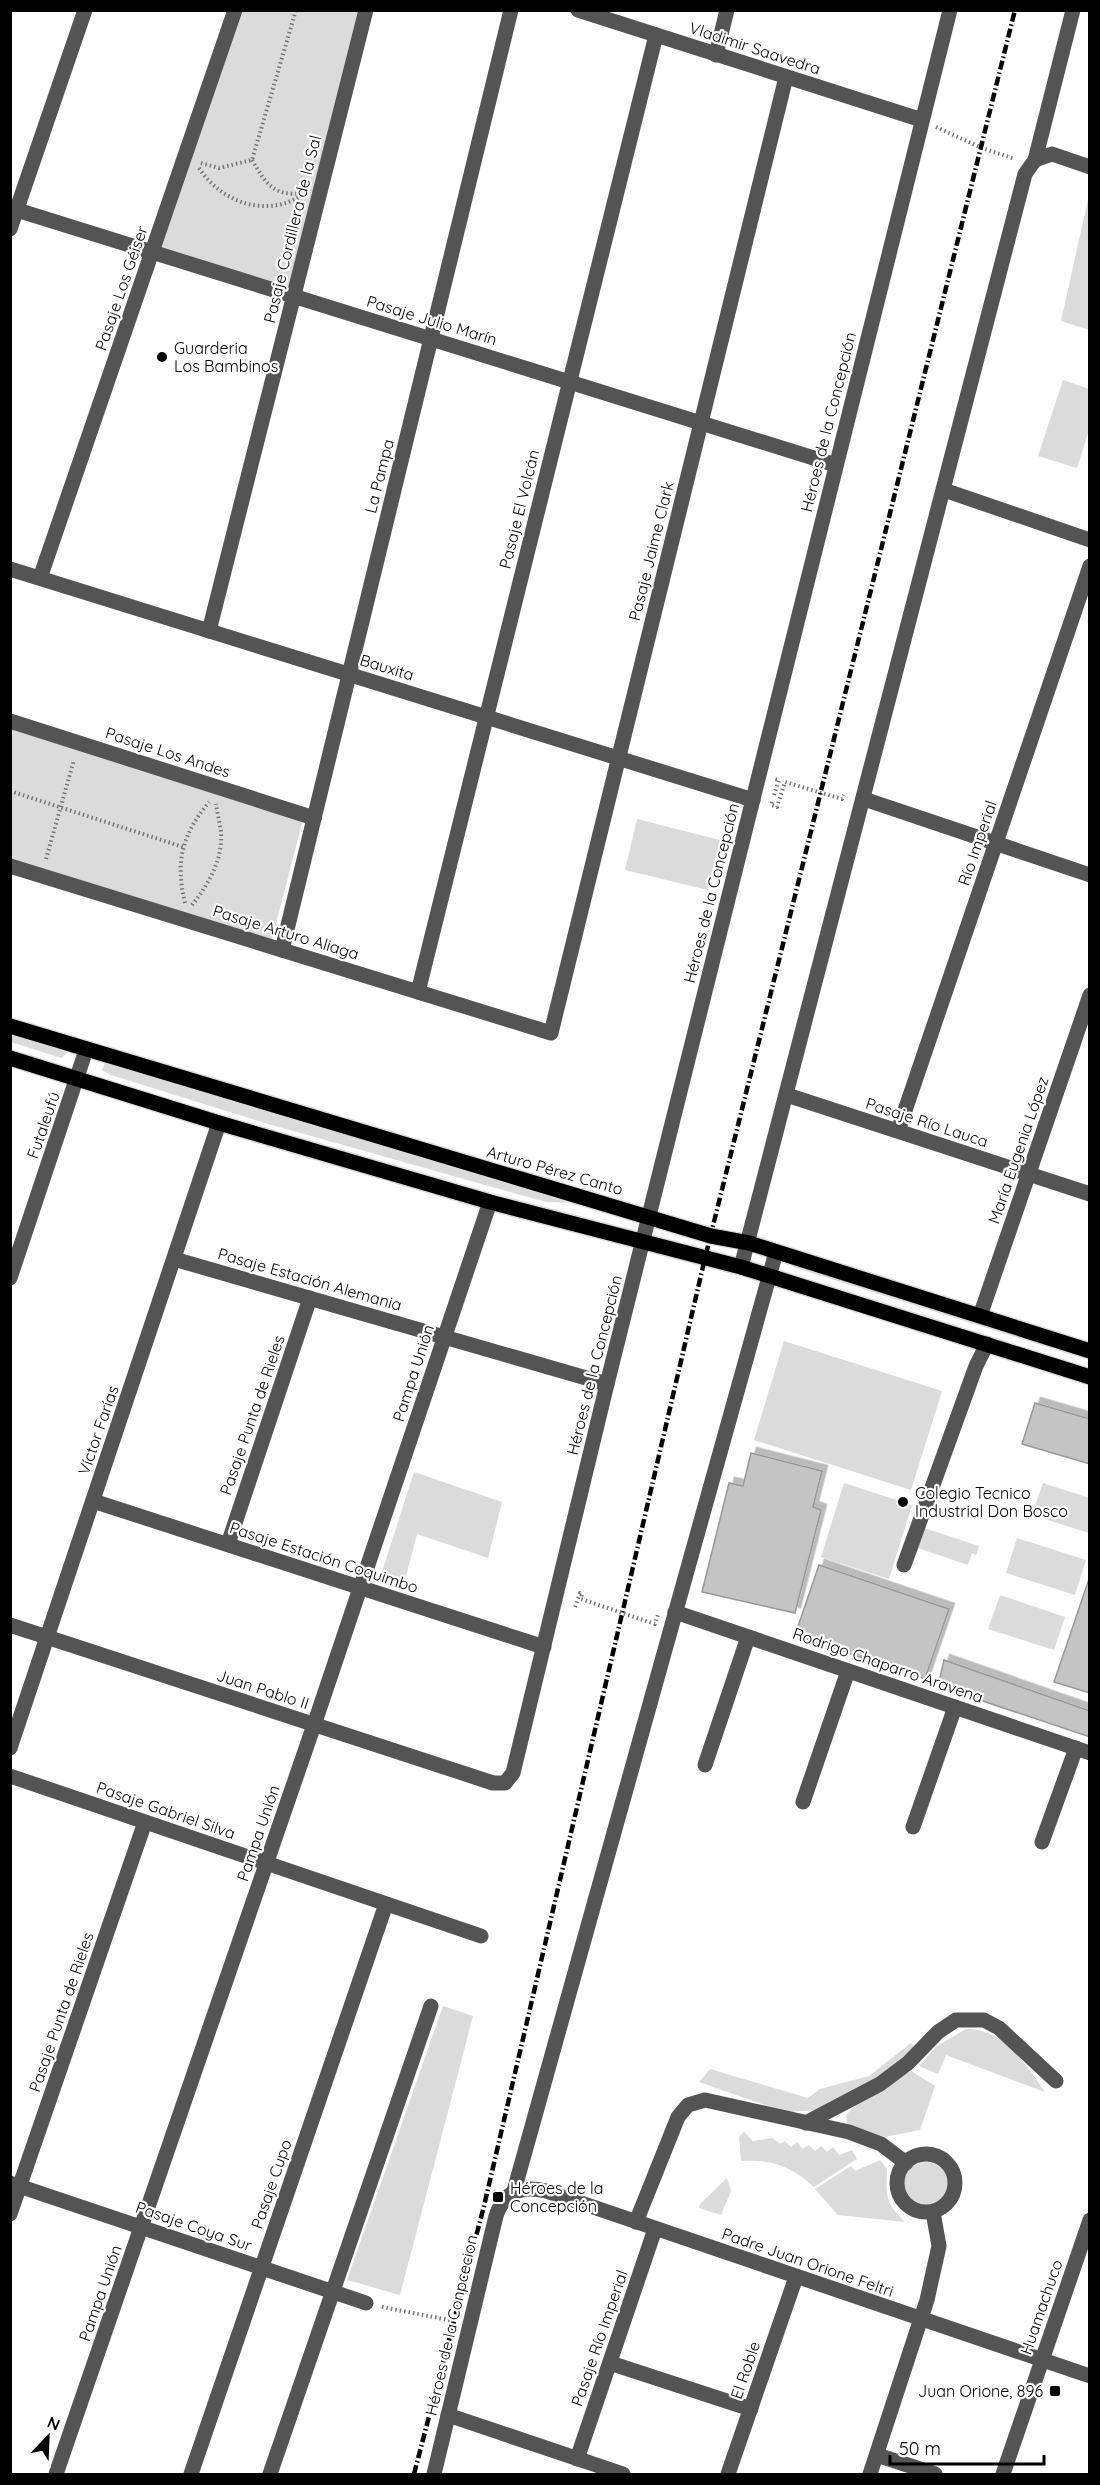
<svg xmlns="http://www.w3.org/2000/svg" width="1100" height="2485" viewBox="0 0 1100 2485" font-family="Quicksand,sans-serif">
<defs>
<filter id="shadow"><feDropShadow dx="5.5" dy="-5.5" stdDeviation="0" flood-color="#0004"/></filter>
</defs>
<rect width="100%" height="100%" fill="#fff"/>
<g fill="#dbdbdb">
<path d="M240,11H359L289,288L158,247Z"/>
<path d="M1089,195L1090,330H1089L1061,321Z"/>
<path d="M1063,380L1089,389V430L1077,468L1038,456Z"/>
<path d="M11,725L304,816L271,943L11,859Z"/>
<path d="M637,819L720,840L708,890L625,870Z"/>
<path d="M11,1031L65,1049L67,1053L61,1058L11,1042Z"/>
<path d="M105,1063L578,1203L547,1202L517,1194L265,1123L111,1075L102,1070Z"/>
<path d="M796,1260L1089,1353V1360L793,1267Z"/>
<path d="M784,1341L942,1391L911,1490L754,1440Z"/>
<path d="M414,1472L502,1502L488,1558L417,1534L405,1580L382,1572Z"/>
<path d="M844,1483L912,1505L889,1579L821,1557Z"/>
<path d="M1043,1483L1089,1498V1533L1032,1515Z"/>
<path d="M921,1527L979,1546L976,1555L972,1553L968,1565L915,1547Z"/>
<path d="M1017,1538L1086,1560L1075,1595L1006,1573Z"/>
<path d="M1000,1595L1065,1617L1054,1650L988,1629Z"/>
<path d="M443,2006L473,2016L400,2295L347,2280Z"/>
<path d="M966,2029C1003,2028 1026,2064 1045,2092L946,2055L938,2074L919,2066L937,2046Z"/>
<path d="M911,2043L917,2049L902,2065L820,2110L785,2112L699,2082L710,2069L808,2098L820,2089L869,2076Z"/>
<path d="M911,2071L935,2086L920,2130L885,2137L847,2124L846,2115C865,2095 886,2081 911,2071Z"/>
<path d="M744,2132L753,2141L772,2138L780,2144L785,2141L791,2147L797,2142L803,2149L809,2145L815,2151L821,2146L827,2152L833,2147L839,2155L852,2150L857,2159L814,2187C791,2166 771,2159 741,2161L739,2137Z"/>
<path d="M880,2160L887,2169C886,2195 885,2203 905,2222L838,2215L815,2189L851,2166L855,2171Z"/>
<circle cx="926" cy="2184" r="22"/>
<path d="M727,2178L731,2191L721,2215L699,2208L700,2204Z"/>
</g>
<g fill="#c4c4c4" stroke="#989898" stroke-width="1.5" filter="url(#shadow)">
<path d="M1035,1403L1090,1419V1464L1022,1444Z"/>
<path d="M751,1453L822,1471L813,1507L821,1510L795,1613L702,1592L729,1483L743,1486Z"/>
<path d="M819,1565L949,1609L925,1679L795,1635Z"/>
<path d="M1090,1576V1693L1054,1682Z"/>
<path d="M944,1660L1090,1711V1737L938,1686Z"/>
</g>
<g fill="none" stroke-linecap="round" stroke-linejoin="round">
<defs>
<g id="major">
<path d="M10,1026L711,1236L749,1243L1090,1351"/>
<path d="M10,1058L219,1123L490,1202L741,1267L1090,1377"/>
</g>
</defs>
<use href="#major" stroke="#dbdbdb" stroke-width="18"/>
<g stroke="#767676" stroke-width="4" stroke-dasharray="1.5 3" stroke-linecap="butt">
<path d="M936,127L982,148L1015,159"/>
<path d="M252,160C266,184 274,197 304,193"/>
<path d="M201,163L219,168L252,160L296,10"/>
<path d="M199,168C221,202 265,218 301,196"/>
<path d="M10,791L183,847"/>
<path d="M774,795L779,780L775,779"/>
<path d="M772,802L771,805L777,807L785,782L842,799L844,795"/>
<path d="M46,859L74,760"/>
<path d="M185,903C175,861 182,835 209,802"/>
<path d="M192,905C208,885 223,860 221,832C220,823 217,813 216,804"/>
<path d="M382,2307L454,2321"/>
</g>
<g stroke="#545454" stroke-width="15">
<path d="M578,10L922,120"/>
<path d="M716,55L727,10"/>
<path d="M1035,160L1052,154L1090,167"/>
<path d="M17,210L836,465"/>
<path d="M10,229L85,10"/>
<path d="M944,490L1090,540"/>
<path d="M10,569L753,800"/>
<path d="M40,578L235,10"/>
<path d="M209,631L366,10"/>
<path d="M10,721L314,818"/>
<path d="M864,799L1090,875"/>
<path d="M10,866L551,1033L786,77"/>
<path d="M282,950L511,10"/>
<path d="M418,992L656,35"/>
<path d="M787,1095L1090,1194"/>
<path d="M898,1131L1090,566"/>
<path d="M174,1259L607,1384"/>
<path d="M741,1267L1025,174L1035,160L1073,10"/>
<path d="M10,1278L86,1050"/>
<path d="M980,1316L1090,995"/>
<path d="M93,1501L544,1647"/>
<path d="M228,1544L310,1298"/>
<path d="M904,1565L976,1366L987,1344"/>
<path d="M675,1612L1090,1753"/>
<path d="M10,1625L493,1783H505L513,1773L607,1384L950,10"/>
<path d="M10,1748L219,1123"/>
<path d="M705,1765L748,1637"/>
<path d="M10,1776L481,1936"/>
<path d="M803,1802L848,1671"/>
<path d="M913,1827L955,1707"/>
<path d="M1042,1842L1076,1748"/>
<path d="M806,2123L880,2084L908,2063L938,2032L956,2020H984L999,2028L1056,2081"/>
<circle cx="926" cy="2183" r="29"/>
<path d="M10,2183L366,2303"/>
<path d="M514,2191L776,1252"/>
<path d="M10,2214L145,1822"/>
<path d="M636,2222L678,2117L688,2105L705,2100L849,2132L881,2144L906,2163"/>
<path d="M610,2363L751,2409"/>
<path d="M448,2415L623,2474"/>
<path d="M877,2455L935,2474"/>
<path d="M577,2459L655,2229"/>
<path d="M56,2474L314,1725L490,1202"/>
<path d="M191,2474L386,1904"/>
<path d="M270,2474L431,2006"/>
<path d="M434,2474L496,2216C504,2192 521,2185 546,2191L1090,2376"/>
<path d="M728,2474L796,2277"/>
<path d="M870,2474L927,2300L939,2246L933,2212"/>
<path d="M1003,2474L1090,2220"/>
</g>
<use href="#major" stroke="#000" stroke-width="15"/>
<path stroke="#000" stroke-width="4.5" stroke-dasharray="9 3 1.5 3" stroke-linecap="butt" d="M414,2474L484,2206L705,1258L1015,10"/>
<path stroke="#767676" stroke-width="4" stroke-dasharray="1.5 3" stroke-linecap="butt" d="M575,1607L580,1593L582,1594L581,1599L655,1624L658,1615"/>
</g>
<g fill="#000" stroke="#fff" stroke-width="2">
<circle cx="162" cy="357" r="6"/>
<circle cx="903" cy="1502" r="6"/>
<rect x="492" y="2191" width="12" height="12" rx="3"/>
<rect x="1049" y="2385" width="12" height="12" rx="3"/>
</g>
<g text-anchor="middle" stroke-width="4.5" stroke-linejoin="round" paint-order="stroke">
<g font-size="16" fill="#000" stroke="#fff">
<text transform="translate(755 48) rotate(18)" y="6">Vladimir Saavedra</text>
<text transform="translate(292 229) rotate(-76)" y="6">Pasaje Cordillera de la Sal</text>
<text transform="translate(121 288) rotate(-71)" y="6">Pasaje Los Géiser</text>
<text transform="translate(432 320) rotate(17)" y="6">Pasaje Julio Marín</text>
<text transform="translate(828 422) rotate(-76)" y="6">Héroes de la Concepción</text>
<text transform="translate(379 476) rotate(-76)" y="6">La Pampa</text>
<text transform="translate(519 509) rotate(-76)" y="6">Pasaje El Volcán</text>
<text transform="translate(651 551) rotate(-76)" y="6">Pasaje Jaime Clark</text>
<text transform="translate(387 667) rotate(17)" y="6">Bauxita</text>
<text transform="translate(168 752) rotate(18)" y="6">Pasaje Los Andes</text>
<text transform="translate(977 843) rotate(-71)" y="6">Río Imperial</text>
<text transform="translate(711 893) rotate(-76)" y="6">Héroes de la Concepción</text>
<text transform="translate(286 932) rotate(17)" y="6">Pasaje Arturo Aliaga</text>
<text transform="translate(927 1122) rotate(18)" y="6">Pasaje Río Lauca</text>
<text transform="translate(43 1125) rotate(-71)" y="6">Futaleufú</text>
<text transform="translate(1018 1150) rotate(-71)" y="6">María Eugenia López</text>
<text transform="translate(555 1170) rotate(16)" y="6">Arturo Pérez Canto</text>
<text transform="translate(310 1279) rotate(16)" y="6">Pasaje Estación Alemania</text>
<text transform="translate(594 1365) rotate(-76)" y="6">Héroes de la Concepción</text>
<text transform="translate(413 1373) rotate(-72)" y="6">Pampa Unión</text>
<text transform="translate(252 1415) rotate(-71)" y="6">Pasaje Punta de Rieles</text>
<text transform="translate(98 1430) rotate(-71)" y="6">Víctor Farías</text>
<text transform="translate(324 1557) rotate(18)" y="6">Pasaje Estación Coquimbo</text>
<text transform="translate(888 1665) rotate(19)" y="6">Rodrigo Chaparro Aravena</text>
<text transform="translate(263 1689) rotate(18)" y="6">Juan Pablo II</text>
<text transform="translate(166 1810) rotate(19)" y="6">Pasaje Gabriel Silva</text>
<text transform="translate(258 1833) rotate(-71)" y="6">Pampa Unión</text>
<text transform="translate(61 2012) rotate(-71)" y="6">Pasaje Punta de Rieles</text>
<text transform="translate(271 2184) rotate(-71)" y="6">Pasaje Cupo</text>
<text transform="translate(194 2226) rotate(19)" y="6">Pasaje Coya Sur</text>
<text transform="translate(808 2262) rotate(19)" y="6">Padre Juan Orione Feltri</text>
<text transform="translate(100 2293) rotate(-71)" y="6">Pampa Unión</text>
<text transform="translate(1041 2307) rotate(-71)" y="6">Huamachuco</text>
<text transform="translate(451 2325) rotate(-77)" y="6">Héroes de la Conpcecion</text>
<text transform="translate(599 2338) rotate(-71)" y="6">Pasaje Río Imperial</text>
<text transform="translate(745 2370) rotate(-71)" y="6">El Roble</text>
</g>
<g font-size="16" fill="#000" stroke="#fff" text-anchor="start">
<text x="174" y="354">Guarderia<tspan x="174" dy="18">Los Bambinos</tspan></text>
<text x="915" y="1499">Colegio Tecnico<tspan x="915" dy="18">Industrial Don Bosco</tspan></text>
<text x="510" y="2194">Héroes de la<tspan x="510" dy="18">Concepción</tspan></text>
<text x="1043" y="2397" text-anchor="end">Juan Orione, 896</text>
</g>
</g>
<rect width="1100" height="2485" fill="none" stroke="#000000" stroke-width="24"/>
<g transform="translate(48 2437) rotate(23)" stroke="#ffffff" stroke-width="4.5" paint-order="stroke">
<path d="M0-4.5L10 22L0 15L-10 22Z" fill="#000000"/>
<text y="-9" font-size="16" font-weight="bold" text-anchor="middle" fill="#000000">N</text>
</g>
<path d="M890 2455v9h154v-9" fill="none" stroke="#000000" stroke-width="3"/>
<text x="899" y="2455" font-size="18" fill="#000000" stroke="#ffffff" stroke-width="4.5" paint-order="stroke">50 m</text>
</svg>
